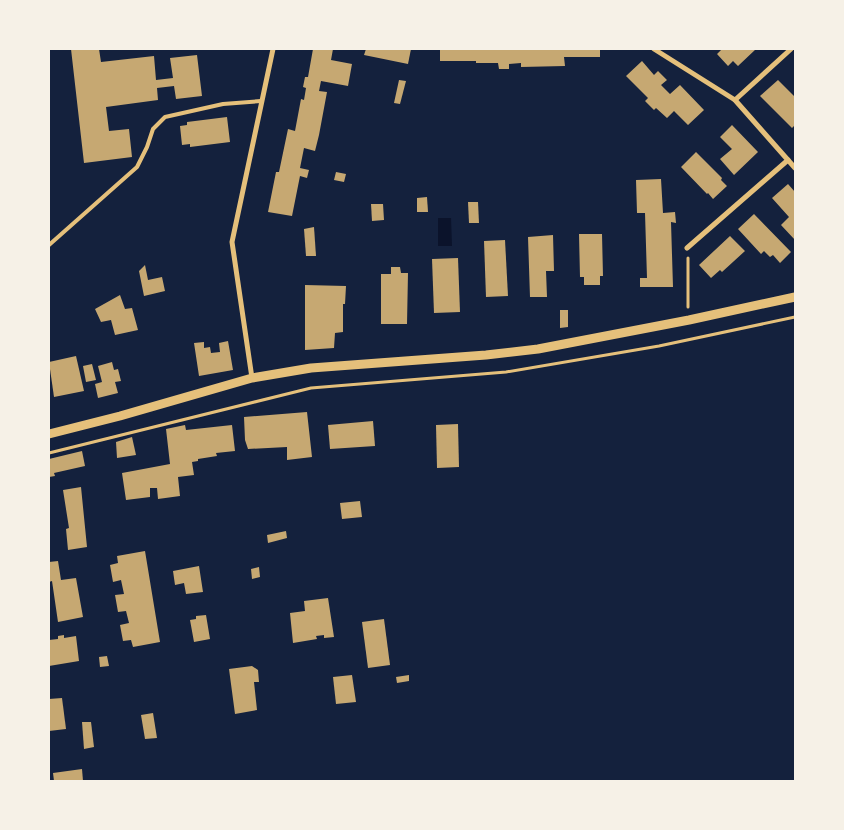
<svg xmlns="http://www.w3.org/2000/svg" width="844" height="830" viewBox="0 0 844 830" font-family="'Nunito Sans',sans-serif">
<rect width="100%" height="100%" fill="#14213d"/>
<path fill="#0b132b" d="M438,218H451L452,246H438Z"/>
<g fill="#c6a872">
<path d="M71,49H99L101,62L154,56L156,80L173,78L170,58L197,55L202,96L176,99L174,86L157,88L158,100L106,107L109,131L129,129L132,157L84,163Z"/>
<path d="M313,49H333L331,60L352,64L348,86L321,81L319,91L327,92L319,135L315,151L304,148L300,168L309,170L307,178L300,176L292,216L268,212L276,172H279L288,129L295,131L301,99L304,100L306,88L303,87L305,77H308Z"/>
<path d="M366,49H411L408,64L364,55Z"/>
<path d="M440,49H600V57H564L565,66L521,67V63L509,64V69H499L498,63H476V61H440Z"/>
<path d="M722,49H756L738,66L733,61L728,66L717,54Z"/>
<path d="M642,61L654,75L658,71L667,80L661,85L670,94L680,85L704,110L688,125L674,111L667,118L656,108L654,110L645,101L648,98L626,76Z"/>
<path d="M399,80L406,81L400,104L394,103Z"/>
<path d="M778,80L795,97V125L792,128L760,96Z"/>
<path d="M227,117L230,142L190,147V144L182,145L180,126L187,125V122Z"/>
<path d="M732,125L758,152L734,175L720,159L732,149L720,137Z"/>
<path d="M696,152L722,178L721,180L727,186L713,199L708,193L707,194L681,167Z"/>
<path d="M336,172L346,174L344,182L334,180Z"/>
<path d="M661,179L663,213L675,212L676,223L671,222L673,287H640V278H647L645,213H637L636,180Z"/>
<path d="M788,184L795,192V240L781,225L789,217L772,198Z"/>
<path d="M427,197L428,212H417V198Z"/>
<path d="M468,202H478L479,223H469Z"/>
<path d="M371,204H383L384,220L372,221Z"/>
<path d="M754,214L791,252L780,263L773,255L770,257L764,251L761,254L738,229Z"/>
<path d="M314,227L316,256H306L304,229Z"/>
<path d="M579,234H602L603,276H600V285H584V277H580Z"/>
<path d="M553,235L554,271H546L547,297H530L528,237Z"/>
<path d="M730,236L745,251L722,272L720,270L711,278L699,265Z"/>
<path d="M505,240L508,296L486,297L484,241Z"/>
<path d="M458,258L460,312L434,313L432,259Z"/>
<path d="M145,265L148,280L162,277L165,291L144,296L139,271Z"/>
<path d="M391,267H400L401,273H408L407,324H381V274H391Z"/>
<path d="M305,285L346,286L345,304H343V332L335,333L334,348L305,350Z"/>
<path d="M120,295L125,309L132,308L138,330L115,335L111,320L101,322L95,309Z"/>
<path d="M560,310H568V327L560,328Z"/>
<path d="M228,341L233,370L199,376L194,343L204,342V348L210,347L211,353L220,352L219,343Z"/>
<path d="M76,356L84,391L54,397L49,362Z"/>
<path d="M112,362L114,370L118,369L121,381L115,382L118,393L98,398L95,384L102,382L98,366Z"/>
<path d="M92,364L96,380L86,382L83,366Z"/>
<path d="M307,412L312,457L287,460V447L248,449L245,440L244,417Z"/>
<path d="M373,421L375,446L330,449L328,425Z"/>
<path d="M458,424L459,467L437,468L436,425Z"/>
<path d="M185,425L186,430L232,425L235,451L216,453L217,456L198,459V461L192,462L194,475L178,477L180,496L158,499L157,488H150V497L126,500L122,473L170,464L166,429Z"/>
<path d="M132,437L136,455L117,458L116,442Z"/>
<path d="M82,451L85,466L54,473L55,476L49,477V459Z"/>
<path d="M81,487L87,547L68,550L66,529L69,528L63,490Z"/>
<path d="M360,501L362,517L342,519L340,503Z"/>
<path d="M286,531L287,538L268,543L267,535Z"/>
<path d="M145,551L160,642L133,647L131,640L123,641L120,625L129,623L126,611L118,612L115,595L124,594L121,580L113,582L110,565L118,563L117,556Z"/>
<path d="M58,561L61,580L76,578L83,617L58,622L52,581L49,582V562Z"/>
<path d="M199,566L203,592L186,594L184,583L175,585L173,571Z"/>
<path d="M259,567L260,577L252,579L251,569Z"/>
<path d="M328,598L334,637L324,638V635L316,636L317,639L293,643L290,613L305,611L304,601Z"/>
<path d="M206,615L210,639L194,642L190,620L196,619V616Z"/>
<path d="M384,619L390,665L368,668L362,622Z"/>
<path d="M64,635V638L76,636L79,661L49,666V640L58,639V636Z"/>
<path d="M107,656L109,666L100,667L99,657Z"/>
<path d="M252,666L258,670L259,682H254L257,710L235,714L229,669Z"/>
<path d="M352,675L356,702L336,704L333,677Z"/>
<path d="M409,675V681L397,683L396,677Z"/>
<path d="M62,698L66,729L49,731V699Z"/>
<path d="M153,713L157,738L145,739L141,715Z"/>
<path d="M82,722H91L94,747L84,749Z"/>
<path d="M82,769L83,781H54L53,773Z"/>
</g>
<g fill="none" stroke-linecap="round" stroke-linejoin="round">
<g stroke="#e5c07b" stroke-width="3">
<path d="M688,258V307"/>
<path d="M49,453L311,388L506,372L659,346L795,317"/>
</g>
<path stroke="#e5c07b" stroke-width="4" d="M49,245L137,167L147,147L153,129L165,117L223,104L261,101"/>
<g stroke="#e5c07b" stroke-width="5">
<path d="M654,49L735,100L791,49"/>
<path d="M735,100L795,168"/>
<path d="M687,248L788,160"/>
<path d="M252,378L232,242L273,49"/>
</g>
<path stroke="#e5c07b" stroke-width="9" d="M49,434L120,416L252,378L311,368L486,355L538,349L689,320L795,297"/>
</g>
<rect width="844" height="830" fill="none" stroke="#f6f1e7" stroke-width="100"/>
</svg>
